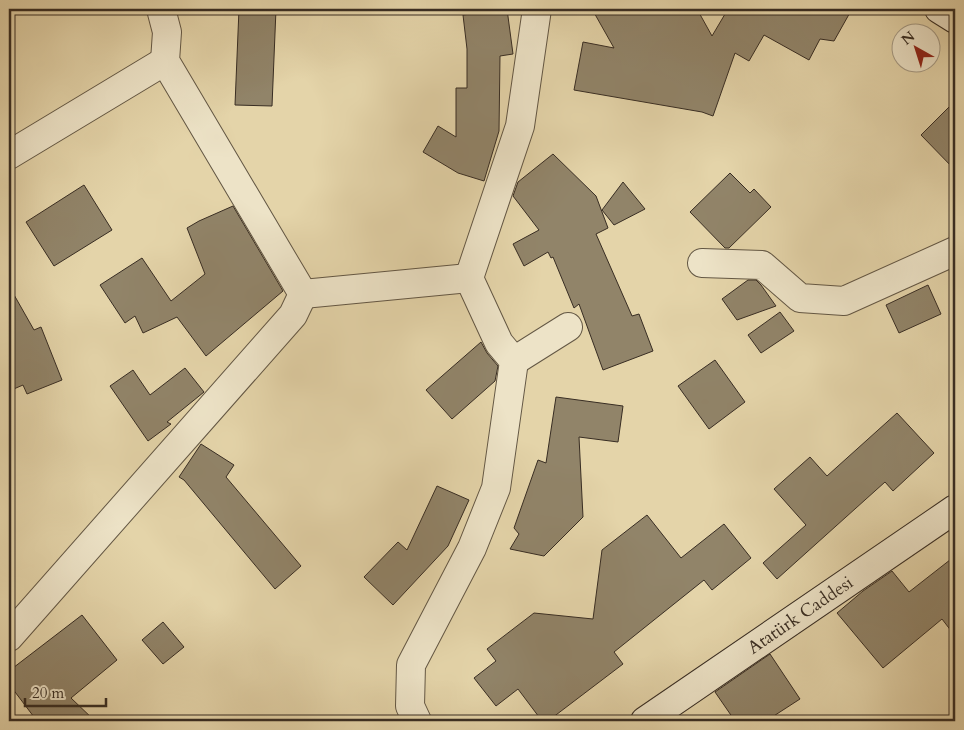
<svg xmlns="http://www.w3.org/2000/svg" width="964" height="730" viewBox="0 0 964 730" font-family="Cardo,serif">
<rect width="100%" height="100%" fill="#e4d4a9"/>
<filter id="stains"><feTurbulence type="fractalNoise" baseFrequency=".004" numOctaves="4"/><feColorMatrix values="0 0 0 0 .2 0 0 0 0 .09 0 0 0 0 .02 0 0 0 .5 -.17"/></filter>
<radialGradient id="worn" r=".72"><stop offset=".6" stop-color="#630" stop-opacity="0"/><stop offset="1" stop-color="#630" stop-opacity=".3"/></radialGradient>
<g fill="#918469" stroke="#382d23">
<path d="M239,9H276L272,106L235,105Z"/>
<path d="M507,9L513,54L500,56L499,131L484,181L458,173L423,152L438,126L456,137V88H467V49L463,15Z"/>
<path d="M592,9H697L712,36L728,9H852L834,41L820,39L809,60L764,35L749,61L735,53L713,116L702,112L574,90L583,42L614,48Z"/>
<path d="M955,101V170L921,135Z"/>
<path d="M553,154L596,196L608,228L596,234L632,316L639,314L653,351L603,370L579,304L574,308L553,257L551,258L548,252L524,266L513,244L539,230L513,196L518,182Z"/>
<path d="M730,173L750,193L754,189L771,207L729,248H725L690,212Z"/>
<path d="M623,182L645,209L614,225L602,210Z"/>
<path d="M84,185L112,230L54,266L26,222Z"/>
<path d="M233,206L283,291L206,356L177,317L143,333L135,316L125,323L100,285L142,258L171,301L205,274L187,228L199,221Z"/>
<path d="M748,280H756L761,285L776,306L737,320L722,299Z"/>
<path d="M928,285L941,314L899,333L886,305Z"/>
<path d="M9,286L34,330L41,327L62,380L27,394L23,385L9,391Z"/>
<path d="M780,312L794,331L761,353L748,335Z"/>
<path d="M481,342L487,353L498,366L495,381L452,419L426,390Z"/>
<path d="M715,360L745,402L709,429L678,386Z"/>
<path d="M185,368L204,392L167,422L171,424L148,441L110,386L133,370L150,395Z"/>
<path d="M556,397L623,406L618,442L579,437L583,517L544,556L510,549L519,534L514,528L538,460L546,463Z"/>
<path d="M897,413L934,453L893,491L885,482L777,579L763,563L806,525L774,489L810,457L827,476Z"/>
<path d="M201,444L234,465L226,477L301,566L275,589L184,480L179,477Z"/>
<path d="M437,486L469,500L448,546L393,605L364,577L398,542L407,550Z"/>
<path d="M647,515L681,558L724,524L751,558L712,590L704,580L614,652L623,664L548,721H542L518,689L496,706L474,678L496,661L487,649L534,613L593,619L602,550Z"/>
<path d="M955,556V636L942,619L883,668L837,613L863,591L892,571L909,592Z"/>
<path d="M82,615L117,660L71,698L95,721H37L9,684V671Z"/>
<path d="M163,622L184,647L163,664L142,640Z"/>
<path d="M770,654L800,699L766,721H735L715,692Z"/>
</g>
<g fill="none" stroke-linecap="round" stroke-linejoin="round">
<defs>
<g id="street">
<path d="M161,9L167,32L165,61L303,294"/>
<path d="M9,155L165,61"/>
<path d="M702,263L762,265L800,298L844,301L955,251"/>
<path d="M303,294L469,278"/>
<path d="M514,361L568,327"/>
<path d="M9,637L293,315L303,294"/>
<path d="M417,721L410,706L411,665L472,548L496,488L514,361L499,343L469,278L520,126L537,9"/>
</g>
<g id="secondary">
<path d="M939,9L955,19"/>
<path id="s1" d="M645,721L955,509"/>
</g>
</defs>
<use href="#street" stroke="#635744" stroke-width="30"/>
<use href="#secondary" stroke="#382d23" stroke-width="30"/>
<use href="#street" stroke="#ede3c7" stroke-width="28"/>
<use href="#secondary" stroke="#ede3c7" stroke-width="28"/>
</g>
<g text-anchor="middle" stroke-width="4" stroke-linejoin="round" paint-order="stroke">
<g font-size="18" fill="#382d23" stroke="#ede3c7">
<text dy="6" stroke="none"><textPath href="#s1" startOffset="188">Atatürk Caddesi</textPath></text>
</g>
</g>
<rect width="964" height="730" fill="none" stroke="#e4d4a9" stroke-width="30"/>
<rect x="10" y="10" width="944" height="710" fill="none" stroke="#382d23" stroke-width="2.5"/>
<rect x="15" y="15" width="934" height="700" fill="none" stroke="#382d23"/>
<g transform="translate(916 48) rotate(321)"><circle r="24" fill="#ede3c7" stroke="#a59a85"/>
<path d="M0-4L9 19L0 12L-9 19Z" fill="#8f2418"/>
<text y="-8" font-size="14" font-weight="bold" text-anchor="middle" fill="#382d23">N</text>
</g>
<path d="M25 698v8h81v-8" fill="none" stroke="#382d23" stroke-width="2.5"/>
<text x="32" y="698" font-size="15" fill="#382d23" stroke="#ede3c7" stroke-width="4" paint-order="stroke">20 m</text>
<rect width="100%" height="100%" filter="url(#stains)"/>
<rect width="100%" height="100%" fill="url(#worn)"/>
</svg>
